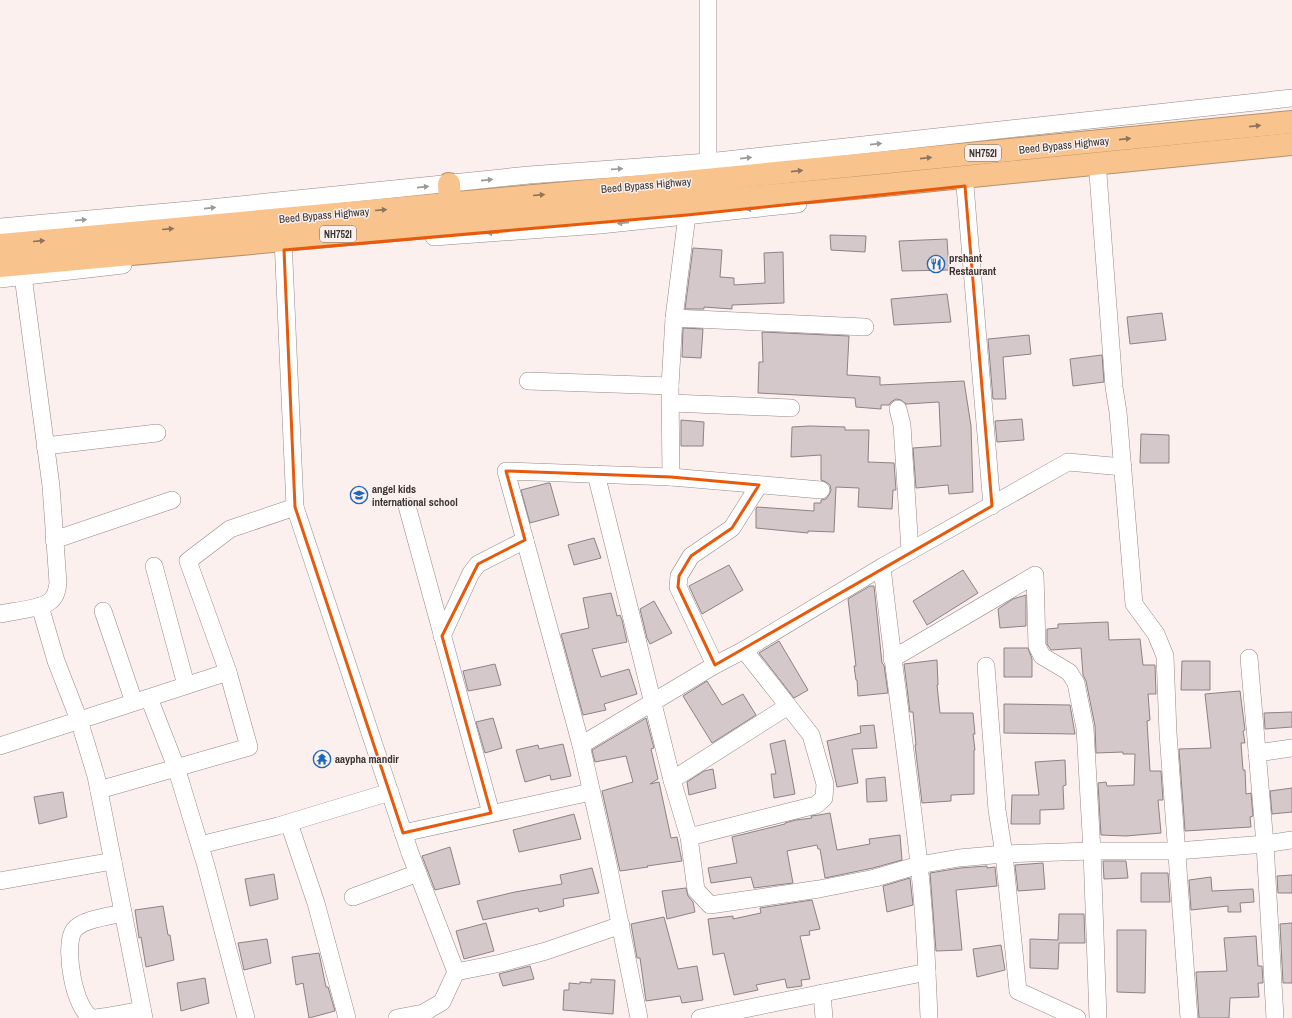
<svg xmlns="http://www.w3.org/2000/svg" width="1292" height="1018" viewBox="0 0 1292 1018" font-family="'Archivo Narrow',sans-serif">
<rect width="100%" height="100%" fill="#fbf0ed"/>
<g fill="#d4c8ca" stroke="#8d8284">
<path d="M830,235L866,236L865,252L831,250Z"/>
<path d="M947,239L949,270L902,271L899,241Z"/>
<path d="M693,248L722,250L720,277L734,278V285L765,283L764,253L783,252L784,303L732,305V309L704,307V309H685Z"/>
<path d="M947,294L951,322L894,325L891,299Z"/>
<path d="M1162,313L1166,340L1130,344L1127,317Z"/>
<path d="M683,328L703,329L701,358L682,357Z"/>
<path d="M762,332L849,336L847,375L880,377V385L964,381L971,426L973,492L949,494L948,485L916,488L913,448L941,446L939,402L906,404L901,400L896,399L891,402L889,405H881V409L856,407L855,398L758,393L759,362H763Z"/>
<path d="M1029,335L1031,354L1003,357L1006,399H993L988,339Z"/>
<path d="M1102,355L1104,382L1073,386L1070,359Z"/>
<path d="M1022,419L1024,440L997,442L995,421Z"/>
<path d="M681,420L704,422L703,446H681Z"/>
<path d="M810,426L845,427V430H869L868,462L894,463L896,490H893L892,509L858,507L859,488L836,487L834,532L808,531V533L756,528V509L757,507L814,511V503H821V500L826,499L829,495L831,490L830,485L826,482L821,480V455L791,457L792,427Z"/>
<path d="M1141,434L1169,435V463H1140Z"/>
<path d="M548,483H550L559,515L530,523L521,490Z"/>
<path d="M594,538L601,558L574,565L568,545Z"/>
<path d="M729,565L743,590L702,614L689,586Z"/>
<path d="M963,570L978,593L927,625L913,601Z"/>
<path d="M870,586H874L882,663L884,665L888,693L858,696L857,680H856L854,666H856L848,599Z"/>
<path d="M611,593L617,616L620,615L622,620L627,642L592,649L601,677L629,669L637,694L604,704L606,710L583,715L561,634L589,628L583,598Z"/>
<path d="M1026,595V626L1000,628L998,609L1013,599Z"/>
<path d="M654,601L672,633L650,644L647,638L640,609Z"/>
<path d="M1108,622L1109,640L1140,639L1143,665H1155L1156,694H1148L1150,720L1147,721L1150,771H1161L1163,800H1158L1161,833L1126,836L1101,835L1098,783L1106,782L1107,786L1134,785L1135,754H1123V752L1096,753L1095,726L1086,681L1083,675L1081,648L1051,650L1047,644V629L1058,628V624Z"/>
<path d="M779,641L808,690L794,698L759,653Z"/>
<path d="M1004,648H1028L1032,659V677H1004Z"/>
<path d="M937,660L938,685H937L940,713H973L975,734H973L975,750H974V794L951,795V801L922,803L915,745H916L913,712H910L904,664Z"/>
<path d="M1182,661H1210V690H1181Z"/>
<path d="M495,664L501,685L468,691L463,671Z"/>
<path d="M707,681L722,705L743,694L756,715L712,743L683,696Z"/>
<path d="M1240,691L1245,730L1243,731L1245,743H1241L1243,770H1245L1246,794L1251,793L1253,816L1250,817L1251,827L1185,831L1179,749L1211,748L1205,694Z"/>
<path d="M1004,704L1070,705L1075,734L1004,733Z"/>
<path d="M1292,712V727L1265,729L1264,713Z"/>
<path d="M493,718L502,748L485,753L476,722Z"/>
<path d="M646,718L654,748L651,749L658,779L650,784L659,782L671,838L677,837L682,861L647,866L648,867L620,871L602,791L633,782L626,756L595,762L592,750Z"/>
<path d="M874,725L877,748L852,749L858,783L837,787L827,741L861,733L860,726Z"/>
<path d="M785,740L795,794L774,798L771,774H776L770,744Z"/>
<path d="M563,744L571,776L551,780L550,775L525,782L516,750L538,745L539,749Z"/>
<path d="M1065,760L1066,785L1063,786L1064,809L1040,810V824H1011L1012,795H1039L1035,762Z"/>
<path d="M713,769L716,788L689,795L687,782L704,771Z"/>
<path d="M885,777L887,801L867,802L866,779Z"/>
<path d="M1292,788V812L1272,814L1270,791Z"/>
<path d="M63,792L67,817L39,824L34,797Z"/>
<path d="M830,813L837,850L870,844L869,839L900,835L902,860L873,868L825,878L820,849H818L817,845L787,851L793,883L754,888L751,877L711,883L708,868L737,863L732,837L785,824V823L796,820L812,818L811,816L819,815Z"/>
<path d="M574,814L581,839L519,852L513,830Z"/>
<path d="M450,847L460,884L435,890L422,856Z"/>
<path d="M1103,861H1126L1128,878L1104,879Z"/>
<path d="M1043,863L1045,889L1018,891L1015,865Z"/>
<path d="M987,866V868L995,867L997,886L956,890L962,950L936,951L930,873L960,868Z"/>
<path d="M592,868L599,893L563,899L564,906L539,912L538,908L483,920L477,901L515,892L562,884L560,875Z"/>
<path d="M1141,873H1168L1170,902H1141Z"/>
<path d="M274,874L278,899L250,906L245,879Z"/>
<path d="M1292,875V893H1278L1277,876Z"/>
<path d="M1211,877L1212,891L1253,889L1254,902L1240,903L1241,912H1228V906L1191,910L1189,880Z"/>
<path d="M910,878L913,905L887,912L883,886Z"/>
<path d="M686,888L688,896L693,902L695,912L667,919L662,891Z"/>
<path d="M812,900L820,929L809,931L810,935L800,936L810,979L801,980L802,986L787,988L785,979L756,985L758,990L734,995L724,953L713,955L708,919L733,916V919L761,913L760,908Z"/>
<path d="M163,906L168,935H170L174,960L146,967L141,937L139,938L135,910Z"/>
<path d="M1059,914H1084L1085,943H1059L1058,969L1030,968V939L1058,940Z"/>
<path d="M664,917L678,969L697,966L703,1000L682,1003L680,996L646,1001L640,958H637L631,924Z"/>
<path d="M486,923L494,951L464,959L456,931Z"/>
<path d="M1292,923V983H1283L1280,924Z"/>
<path d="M1117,930H1146L1145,993L1117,992Z"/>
<path d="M1256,936L1258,966H1262L1263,983H1258L1259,997L1230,998L1229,1018H1199L1196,972L1227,971L1224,938Z"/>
<path d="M267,939L271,963L244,970L238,943Z"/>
<path d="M1001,945L1005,970L977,977L973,949Z"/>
<path d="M319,953L326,987H328L335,1011L309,1018L303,983L296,985L292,957Z"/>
<path d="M530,966L534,979L503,986L499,974Z"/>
<path d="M205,978L209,1003L181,1011L177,983Z"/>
<path d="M591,979L615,980L613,1014L563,1010L564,990H569V983L580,984V982L591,983Z"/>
</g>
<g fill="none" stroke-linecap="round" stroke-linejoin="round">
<defs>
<g id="minor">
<path d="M708,162V0"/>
<path d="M1098,174L1114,387L1118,412L1134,604L1156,634L1165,656L1168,733L1189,1018"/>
<path d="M965,186L992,506"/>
<path d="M0,227L200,209L529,175L708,162L1292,98"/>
<path d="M434,237L600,225L798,204"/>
<path d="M283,239L295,507L410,853L456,972L442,1002L423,1013L397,1018"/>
<path d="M0,279L123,265"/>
<path d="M674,318L865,327"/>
<path d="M528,381L670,386"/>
<path d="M671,403L791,408"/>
<path d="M898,409L902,425L910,551"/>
<path d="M45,446L157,433"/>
<path d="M596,474L672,780L689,837L696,890L710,905L819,889L875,878L919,865L959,858L1004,854L1092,851H1177L1265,844L1292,840"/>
<path d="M671,477L821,490"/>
<path d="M407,506L491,813"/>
<path d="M54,540L172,500"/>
<path d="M154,566L186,685"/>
<path d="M882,567C893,666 908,765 919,864C925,915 927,967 929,1018"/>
<path d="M40,606L56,661L79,720L96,776L144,1018"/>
<path d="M103,611L134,702"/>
<path d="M0,614C13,611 39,609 49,602C56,598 57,590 58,583L51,486L23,276"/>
<path d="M442,636L471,573L478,564L525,540"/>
<path d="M1249,658L1265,844L1275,1018"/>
<path d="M892,659L1035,575L1037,646L1042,656L1069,672L1076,683L1085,728L1092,851L1098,1018"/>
<path d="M715,665L678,587L679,576L691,556L732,528L759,485"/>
<path d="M986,666L997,810L1004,854L1018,991L1077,1018"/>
<path d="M228,672L188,561L230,529L295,507"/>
<path d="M149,698L176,767L206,866L246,1018"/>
<path d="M581,745L715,665L744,650L882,567L1068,462L1123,467"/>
<path d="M0,746L228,672L249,747L99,790"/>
<path d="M1257,753L1292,748"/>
<path d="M672,780L788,706"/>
<path d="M289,823L316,903L347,1018"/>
<path d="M403,833L591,792"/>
<path d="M689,837L816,805L824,798L825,784L811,735L744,650"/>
<path d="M200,845L278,826L390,792"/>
<path d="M0,881L113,861"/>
<path d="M353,897L418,873"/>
<path d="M123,913C110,916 82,919 74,930C63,945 74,1012 93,1018C102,1018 131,1012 142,1010"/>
<path d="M456,972L501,963L546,951L621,925"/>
<path d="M822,993L824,1018"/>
<path d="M639,1018L608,864L581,745L506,471L671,477L670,386L674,318L687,215"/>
<path d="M700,1018L927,972"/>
</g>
<g id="highway">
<path d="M449,184L450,203"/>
<path d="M0,245L675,183L1292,122"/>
<path d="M0,266L864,187L1292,144"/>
</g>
</defs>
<use href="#minor" stroke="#928986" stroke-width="18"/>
<use href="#highway" stroke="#b5916d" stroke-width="24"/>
<use href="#minor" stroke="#fff" stroke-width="17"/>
<use href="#highway" stroke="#f8c38d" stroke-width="22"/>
</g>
<defs><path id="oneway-solid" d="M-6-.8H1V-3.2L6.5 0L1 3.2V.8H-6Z"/></defs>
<g fill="#8e745b">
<use href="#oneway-solid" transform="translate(1255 126) rotate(-6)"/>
<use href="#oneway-solid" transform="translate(1125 139) rotate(-6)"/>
<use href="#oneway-solid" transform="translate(926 158) rotate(-6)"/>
<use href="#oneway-solid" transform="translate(797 171) rotate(-6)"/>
<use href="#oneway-solid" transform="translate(539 195) rotate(-5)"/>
<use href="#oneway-solid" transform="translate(381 210) rotate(-5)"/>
<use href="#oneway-solid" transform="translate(168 229) rotate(-5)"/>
<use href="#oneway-solid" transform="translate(39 241) rotate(-5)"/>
</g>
<g fill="#9c9a98">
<use href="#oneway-solid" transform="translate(876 144) rotate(-6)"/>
<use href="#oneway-solid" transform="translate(746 158) rotate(-6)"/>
<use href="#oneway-solid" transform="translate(617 169) rotate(-4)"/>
<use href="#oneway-solid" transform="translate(487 180) rotate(-6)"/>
<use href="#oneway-solid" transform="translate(423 187) rotate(-6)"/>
<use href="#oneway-solid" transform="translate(210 208) rotate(-6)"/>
<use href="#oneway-solid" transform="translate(752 209) rotate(174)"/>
<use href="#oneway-solid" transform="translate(81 220) rotate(-5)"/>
<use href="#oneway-solid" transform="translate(623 223) rotate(174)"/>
<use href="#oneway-solid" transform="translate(493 233) rotate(176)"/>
</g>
<path fill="none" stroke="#e8590c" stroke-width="3" stroke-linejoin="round" d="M965,186L992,506L715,665L678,587L679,576L691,556L732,528L759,485L671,477L506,471L525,540L478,564L442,636L491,813L403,833L295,507L284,250L687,215Z"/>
<defs>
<symbol id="restaurant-ring" viewBox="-11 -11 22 22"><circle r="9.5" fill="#fbf0ed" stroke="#1f68b8" stroke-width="1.5"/><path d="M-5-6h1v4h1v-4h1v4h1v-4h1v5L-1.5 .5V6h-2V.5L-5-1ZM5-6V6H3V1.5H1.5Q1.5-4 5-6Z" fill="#1f68b8"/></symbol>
<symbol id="school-ring" viewBox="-11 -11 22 22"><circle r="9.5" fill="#fbf0ed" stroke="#1f68b8" stroke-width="1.5"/><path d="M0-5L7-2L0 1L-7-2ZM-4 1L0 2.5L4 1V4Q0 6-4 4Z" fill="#1f68b8"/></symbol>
<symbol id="temple-ring" viewBox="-11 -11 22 22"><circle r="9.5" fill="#fbf0ed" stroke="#1f68b8" stroke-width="1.5"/><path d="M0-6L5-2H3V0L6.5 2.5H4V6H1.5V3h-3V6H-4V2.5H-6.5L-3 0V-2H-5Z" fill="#1f68b8"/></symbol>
</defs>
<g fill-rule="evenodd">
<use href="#restaurant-ring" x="926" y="254" width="20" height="20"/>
<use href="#school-ring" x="349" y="485" width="20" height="20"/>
<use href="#temple-ring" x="312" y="749" width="20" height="20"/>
</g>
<g text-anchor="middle" stroke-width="3" stroke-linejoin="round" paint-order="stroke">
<g fill="#fbf0ed" stroke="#726c6a" stroke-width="1">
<rect x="965" y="145" width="36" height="16" rx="3"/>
<rect x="320" y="226" width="36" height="16" rx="3"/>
</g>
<g font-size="10" font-weight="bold" fill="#383432">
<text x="983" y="157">NH752I</text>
<text x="338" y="238">NH752I</text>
</g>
<g font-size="11" fill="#383432" stroke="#fbf0ed">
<text transform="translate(1064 145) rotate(-6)" y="4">Beed Bypass Highway</text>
<text transform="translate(646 185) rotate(-5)" y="4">Beed Bypass Highway</text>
<text transform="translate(324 215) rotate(-5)" y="4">Beed Bypass Highway</text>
</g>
<g font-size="11" font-weight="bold" fill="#383432" stroke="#fbf0ed" text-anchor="start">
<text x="949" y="262">prshant<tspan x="949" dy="13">Restaurant</tspan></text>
<text x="372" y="493">angel kids<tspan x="372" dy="13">international school</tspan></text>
<text x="335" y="763">aaypha mandir</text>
</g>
</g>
</svg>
